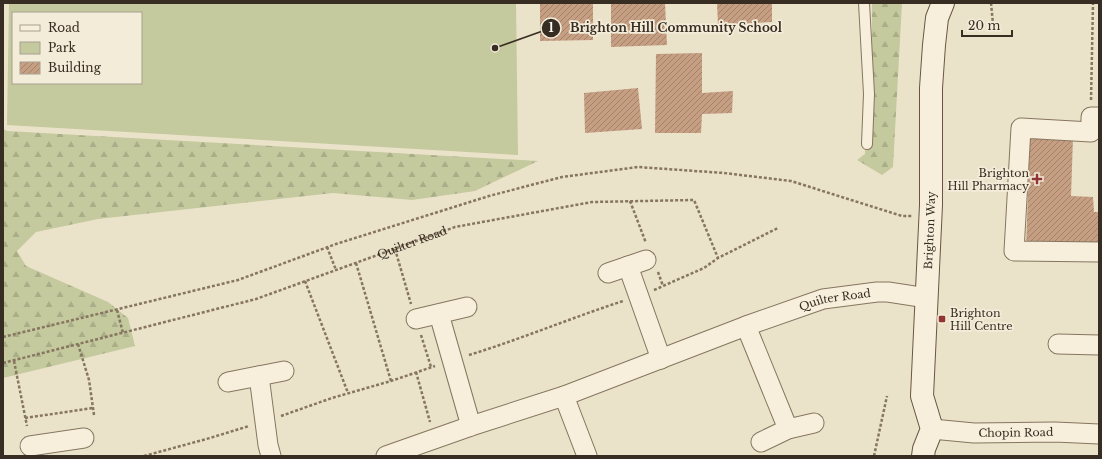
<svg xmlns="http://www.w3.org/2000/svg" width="1102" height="459" viewBox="0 0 1102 459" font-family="'Libre Baskerville',serif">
<defs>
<pattern id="forest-firs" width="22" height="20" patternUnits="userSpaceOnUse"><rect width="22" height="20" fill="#c4c99e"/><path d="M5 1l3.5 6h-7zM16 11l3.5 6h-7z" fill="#a9ad88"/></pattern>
<pattern id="building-hatch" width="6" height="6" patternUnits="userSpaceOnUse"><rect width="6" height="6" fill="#c69f83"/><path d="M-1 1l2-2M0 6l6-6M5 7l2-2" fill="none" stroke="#a2826b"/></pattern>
</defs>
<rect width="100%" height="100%" fill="#ebe2ca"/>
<g fill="url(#forest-firs)">
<path d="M872,3H902L893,167L882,175L857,160L865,154L872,41Z"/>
<path d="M3,129L7,131L538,161L475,191L412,200L333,193L98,219L36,232L17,251L26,266L108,302L128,318L135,346L3,378Z"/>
</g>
<path fill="#c4c99e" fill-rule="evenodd" d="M9,3H516L518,155L7,125ZM13,13H141V83H13Z"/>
<g fill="url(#building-hatch)">
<path d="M540,3H593V40L540,41Z"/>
<path d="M611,3H665L667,45L611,47Z"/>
<path d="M717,3H772V22L718,25Z"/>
<path d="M702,53V93L733,91L732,113L702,114L701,133H655L656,54Z"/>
<path d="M638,88L642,129L585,133L584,93Z"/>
<path d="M1030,137L1073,138L1071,196L1093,197L1094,212H1099V249L1026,248Z"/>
</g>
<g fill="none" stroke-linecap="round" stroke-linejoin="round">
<defs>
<path id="lane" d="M864,3L869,94L867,144"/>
<g id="street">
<path d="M1099,117H1091V132L1021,128L1014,251L1099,252"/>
<path d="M628,266L661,359"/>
<path d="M608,273L646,260"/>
<path d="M439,314L471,426"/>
<path d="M416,319L467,307"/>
<path d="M746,326L788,429"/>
<path d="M1058,344L1099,345"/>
<path d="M259,376L268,445L271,456"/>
<path d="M228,382L284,371"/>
<path d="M564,396L587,456"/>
<path id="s2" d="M932,429L974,433L1055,432L1099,434"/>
<path d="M761,442L788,429L814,423"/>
<path d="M30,446L84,438"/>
<path id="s3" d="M386,456L471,426L564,396L746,326L823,299L877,292H888L927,298"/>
</g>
<g id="secondary">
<path id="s4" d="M923,456L924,449L932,429L922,396L931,205V88L934,45L937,18L943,3"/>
</g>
</defs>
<use href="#lane" stroke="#86755f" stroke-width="12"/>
<use href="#street" stroke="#86755f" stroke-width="21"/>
<use href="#secondary" stroke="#695642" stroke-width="24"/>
<g stroke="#86755f" stroke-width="2.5" stroke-dasharray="3 2" stroke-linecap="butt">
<path d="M991,3L993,24"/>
<path d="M1091,100L1093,3"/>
<path d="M630,201L646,243"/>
<path d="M327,247L336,270"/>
<path d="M395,249L411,304"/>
<path d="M356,263L391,381"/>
<path d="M658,272L663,286"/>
<path d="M305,281L348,393"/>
<path d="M654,290L704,268L718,258L778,228"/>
<path d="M117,310L123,333"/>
<path d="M421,335L431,367"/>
<path d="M3,337L238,280L336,244L489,196L562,177L638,167L724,173L791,181L902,216H912"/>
<path d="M78,344L89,380L94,415"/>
<path d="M469,355C521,339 571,318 623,301"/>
<path d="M14,361L27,426"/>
<path id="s1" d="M3,363L256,299L455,227L592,202L694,200L718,258"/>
<path d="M416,372L430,422"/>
<path d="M281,416L332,398L391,381L435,366"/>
<path d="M25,418L93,408"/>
<path d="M144,456L210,438L249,426"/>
<path d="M874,456L887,396"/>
</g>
<use href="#lane" stroke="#f7efdc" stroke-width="10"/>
<use href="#street" stroke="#f7efdc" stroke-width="19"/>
<use href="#secondary" stroke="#f7efdc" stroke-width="22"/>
</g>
<g fill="#913434" stroke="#f3ecd9" stroke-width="1.5">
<path d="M1035 173h4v4h4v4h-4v4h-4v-4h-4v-4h4z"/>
<rect x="938" y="315" width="8" height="8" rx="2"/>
</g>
<g text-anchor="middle" stroke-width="3.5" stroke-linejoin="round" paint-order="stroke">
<g font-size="11" fill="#382d22" stroke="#f3ecd9" text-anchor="end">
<text x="1029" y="177">Brighton<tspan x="1029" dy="13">Hill Pharmacy</tspan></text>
<text x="950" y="317" text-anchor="start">Brighton<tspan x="950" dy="13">Hill Centre</tspan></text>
</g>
<g font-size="11" fill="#382d22" stroke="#f3ecd9">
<text dy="4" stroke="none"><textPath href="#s4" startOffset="229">Brighton Way</textPath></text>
<text dy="4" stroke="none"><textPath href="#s1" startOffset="427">Quilter Road</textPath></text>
<text dy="4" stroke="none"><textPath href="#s3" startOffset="476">Quilter Road</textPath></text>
<text dy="4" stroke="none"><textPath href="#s2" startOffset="84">Chopin Road</textPath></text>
</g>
</g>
<path fill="none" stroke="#382d22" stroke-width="1.5" d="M495 48L551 28"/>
<g fill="#382d22" stroke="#f3ecd9" stroke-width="1.5">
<circle cx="495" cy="48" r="4"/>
<circle cx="551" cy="28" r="10"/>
</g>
<g font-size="12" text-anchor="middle" font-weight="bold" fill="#fff">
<text x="551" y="32">1</text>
</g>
<g font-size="12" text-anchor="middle" font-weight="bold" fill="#382d22" stroke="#f3ecd9" stroke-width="3.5" stroke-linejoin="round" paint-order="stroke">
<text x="676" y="32">Brighton Hill Community School</text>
</g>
<rect width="1102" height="459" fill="none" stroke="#382d22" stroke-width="8"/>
<rect x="12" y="12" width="130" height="72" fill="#f3ecd9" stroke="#a8a090"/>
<rect x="20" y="25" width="20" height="6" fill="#f7efdc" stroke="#a8a090"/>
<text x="48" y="32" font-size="12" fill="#382d22">Road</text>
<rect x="20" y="42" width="20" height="12" fill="#c4c99e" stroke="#a8a090"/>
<text x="48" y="52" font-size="12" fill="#382d22">Park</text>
<rect x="20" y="62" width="20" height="12" fill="url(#building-hatch)" stroke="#a8a090"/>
<text x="48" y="72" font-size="12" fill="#382d22">Building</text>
<path d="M962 30v6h50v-6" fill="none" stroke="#382d22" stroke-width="2"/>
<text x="968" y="30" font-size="12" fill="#382d22" stroke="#f3ecd9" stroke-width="3" paint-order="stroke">20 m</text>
</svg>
